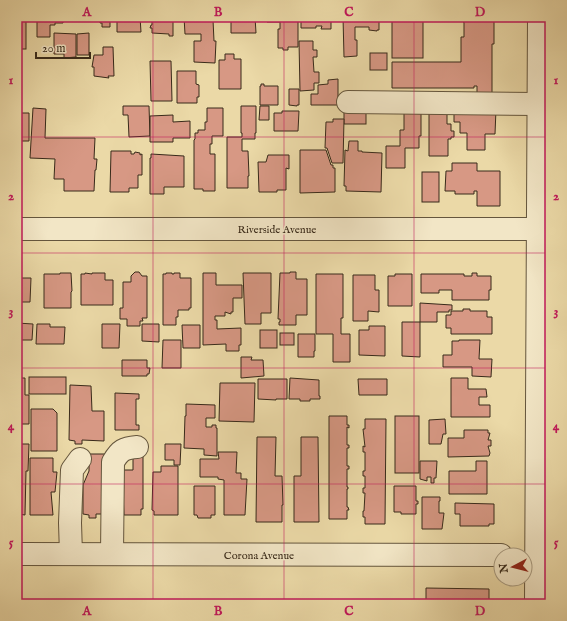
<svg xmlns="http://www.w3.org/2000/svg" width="567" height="621" viewBox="0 0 567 621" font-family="'IM FELL English',serif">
<rect width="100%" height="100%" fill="#ebd9a7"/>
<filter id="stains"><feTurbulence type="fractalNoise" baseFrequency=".005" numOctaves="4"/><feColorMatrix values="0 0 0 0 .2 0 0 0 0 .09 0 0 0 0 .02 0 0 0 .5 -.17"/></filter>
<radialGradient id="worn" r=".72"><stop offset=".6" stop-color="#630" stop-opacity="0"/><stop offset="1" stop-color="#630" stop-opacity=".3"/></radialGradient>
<g fill="#d79884" stroke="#382a1a">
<rect x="17" y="17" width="9" height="32"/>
<path d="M41,17H63V23H55V25H50V37H37V20H41Z"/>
<path d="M83,17H110V27H102V23H100V21H83Z"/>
<path d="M117,17H140L141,32H117Z"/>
<path d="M152,17H173V36H169V34L152,33V28H150L151,25H152Z"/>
<path d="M184,17H208V20H213L214,41H216L215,63L194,62V41H201V34H185Z"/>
<path d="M231,17H255L256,33H231Z"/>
<path d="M267,17H298V47H288V50H283V48H278V29H280V22H267Z"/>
<path d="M301,17H331V29H321L322,26H316V28H301Z"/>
<path d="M343,17H380L379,18V30H377V31L369,30V27H355V40H357V56L344,57Z"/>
<rect x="392" y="17" width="31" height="41"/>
<path d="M463,17H494V44H492V100H477V86H474V88H392V62H461V37H464V22H463Z"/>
<path d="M54,33L76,34V57L64,58V54H54Z"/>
<path d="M89,33V55H77V34Z"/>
<path d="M299,41H313V50H317V57H313L314,72H319V83H314V90L300,91Z"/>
<path d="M103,47H113L114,76H108L109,78L94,76V67H92L94,55H103Z"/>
<rect x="370" y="53" width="17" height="17"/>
<path d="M225,54H234V59H241V89H219V60H225Z"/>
<path d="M150,61H171L172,101H151Z"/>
<path d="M177,71H196V84L199,85V97H197V103H177Z"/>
<path d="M338,79V105H311V94H318V85L328,84V80Z"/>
<path d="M261,84H264V86H278V105H260V86H261Z"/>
<path d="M289,89H299V105H297V106L289,105Z"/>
<path d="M123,106H149L150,136L129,137L128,115H123Z"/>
<path d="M241,106H256V133H255V139H242V151H248L249,176H248V188H227V137H242V133H241Z"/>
<path d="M260,106H269V120H259Z"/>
<path d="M33,108L46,109L45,138H95L94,159H97L96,170H95L94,191H64V179H54L55,159L30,158Z"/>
<path d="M207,108H223V136H212V144H210V154H215V191H203V189H194V140L195,139V133H198V130H205V122H207Z"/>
<path d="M454,109H496L495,134H485V150H467V133H460V122H454Z"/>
<rect x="344" y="110" width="22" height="14"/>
<path d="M404,110H421V136H419V148H405V168H386V146H400V130H404Z"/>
<path d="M282,111H299L298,131H274V113H282Z"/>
<path d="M19,113H29V141H17V118H19Z"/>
<path d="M429,113H447V124H451V131H454V137H451V139H448V156H429Z"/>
<path d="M173,115V122L190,121V138H173V142H150V116Z"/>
<path d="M333,119H344L343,163H332L327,148H325L326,122H333Z"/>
<path d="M349,141H358V151H362V152L382,153L381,192L346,191V186H344L345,150L348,151Z"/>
<path d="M300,150H326L331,165H333V168H335V192L300,193Z"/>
<path d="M111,151H131V154H134L135,152L140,153V155L142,154V175H138V188H129V192H110Z"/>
<path d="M151,154L184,156V187H164V194H150V158H151Z"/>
<path d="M268,155H289V169L286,168V190H277V192H259L258,162H266Z"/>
<rect x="17" y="159" width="4" height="30"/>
<path d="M452,163H477V171H500V206H477V191H474V194H455V191H445L446,171H452Z"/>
<rect x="422" y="172" width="17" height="30"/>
<path d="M135,272H139L142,276H147V318H142L143,321H140V326H127V319H120V308H123V282H131V276Z"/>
<path d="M290,272H296V279H307V315H296V325H279V322H280V319H278L280,273H290Z"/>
<path d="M60,273H71L72,291L71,292V308H44V274H60Z"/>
<path d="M85,273L92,274V273H105V280H113V305H81V274H85Z"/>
<path d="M166,273H172V274H174V273H180V278H191V308H189V310H178V317H176V325H163V274H166Z"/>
<path d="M203,273H216V285H242V298H233V312H231V314L225,312V316H215V320H217V329L241,328V345H239V351H226V344L203,345Z"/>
<path d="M243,273H271V313H261V324H245Z"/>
<path d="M472,273H477V276H491V290H489V300H452V290H439V293H421V274H464V276H472Z"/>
<path d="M316,274H343V318H341V334H350V362H333V334H316Z"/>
<path d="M395,274H412V306H388V276H395Z"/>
<path d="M353,275H375V290H379V312L368,311V321H353Z"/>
<path d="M17,278H31L30,302H20V312H17Z"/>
<path d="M420,303L452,305V310H449V312H437V322H420Z"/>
<path d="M463,309H470V311H487V317H492V334H451V328H446V315H451V311H463Z"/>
<path d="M402,322H420V357L402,356Z"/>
<path d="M17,323L33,324L32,340H17Z"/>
<path d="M37,324H50V327H65L64,344H36Z"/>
<path d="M102,324H120L119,348H102Z"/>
<path d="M142,324H159V342L142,341Z"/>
<path d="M182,325H200V348H183Z"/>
<path d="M369,326H385V356L359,355V330H369Z"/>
<rect x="260" y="330" width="17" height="18"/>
<rect x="280" y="333" width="14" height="12"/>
<path d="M298,334H315V351H314V357H298Z"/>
<path d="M163,340H181V368H162Z"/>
<path d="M459,340H480L479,359H492L491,377L472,376V367H443V355H452V341H459Z"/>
<path d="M241,357H252L251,360H263L264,376L241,378Z"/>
<path d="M122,360H147V368H150L149,374H147V376H122Z"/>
<rect x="29" y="377" width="37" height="17"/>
<path d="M17,378H25V395H29V424H17Z"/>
<path d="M290,378L319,380V396H320V399H310V401H300V399H289Z"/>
<path d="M451,378H468V389H486L487,397H479V405H490V417H451Z"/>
<path d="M258,379H287V399H276V400L258,399Z"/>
<path d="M358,379H387V395H359Z"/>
<path d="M220,383H255L254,422L219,421Z"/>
<path d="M70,385L91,386L92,411H104V441L82,440V444H75V441L69,440Z"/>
<path d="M115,393L139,394V399H136V425H139V430H115Z"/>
<path d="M186,404L215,405V418H206V427H212V425H216V428H217V456L204,455V449L184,448L185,416H186Z"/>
<path d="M31,409H53L57,413V451H31Z"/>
<path d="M329,416H347V425H349V428L347,427V445H349V448H347V466H349V469H347V487H348V489H347V507H348L349,510H347V519H329Z"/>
<rect x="395" y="416" width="24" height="57"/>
<path d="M365,419H386L385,524H365V517H363V511H364L365,493H363V488H365V476H363V471H365V452H363V446L365,447L363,429H365Z"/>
<path d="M445,419L446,434H443L441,444H429V420Z"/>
<path d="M464,430H488V433H490L488,440H491V446H488L490,453L489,456L448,457V438H464Z"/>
<path d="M257,437H276L275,476H282L283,505H282V522H256Z"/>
<path d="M301,437H318L319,522H294V476H301Z"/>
<path d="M17,444H29L28,471H26L25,515L18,514L17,517Z"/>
<path d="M165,444H181L180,465H174V460H165Z"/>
<path d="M218,452H237L236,473H241V479H247L245,515H224V480L218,479V477H200V459H219Z"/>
<path d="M133,453H143V509H141V515H124L122,470H133Z"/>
<path d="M89,454H107L103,514H96V518H89V515L83,514V485L89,471Z"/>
<path d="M30,458H53V472H57L55,492H51L53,515H30Z"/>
<path d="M420,461H437L436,478H434V483H431V477H427V481L420,479Z"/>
<path d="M476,461H487V494H449V471H476Z"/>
<path d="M161,466H178V515H154V511L152,510L153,472H161Z"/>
<path d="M194,486H215V515H211V518H198L197,515H194Z"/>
<path d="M394,486H416V501H418V504H416V514H401V512H394Z"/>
<path d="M422,497H440V501H439V513H444L442,529H422Z"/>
<path d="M455,503L494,504V524H489V526H460V514H455Z"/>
<path d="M426,588L489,589V603H491V604H426Z"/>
<rect x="126" y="600" width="53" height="4"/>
</g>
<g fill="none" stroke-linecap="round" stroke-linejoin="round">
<defs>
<g id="minor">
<path d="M348,102L538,104"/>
<path d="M17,229H538"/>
<path d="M17,554L501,555"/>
<path d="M71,554L70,523L72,470L80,459"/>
<path d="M112,554L113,462C120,450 124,448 137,447"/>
<path d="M536,604L539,17"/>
</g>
</defs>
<use href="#minor" stroke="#65563d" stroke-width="24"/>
<use href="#minor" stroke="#f2e6c6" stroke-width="22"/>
</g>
<path fill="none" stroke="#c2185b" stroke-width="1" stroke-opacity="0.55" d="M153,17V604M284,17V604M414,17V604M17,137H550M17,253H550M17,368H550M17,484H550"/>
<g text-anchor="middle" stroke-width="3" stroke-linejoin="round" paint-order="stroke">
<g font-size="11" fill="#382a1a" stroke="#f2e6c6">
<text x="277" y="233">Riverside Avenue</text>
<text x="259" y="559">Corona Avenue</text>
</g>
</g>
<rect width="567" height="621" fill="none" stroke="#ebd9a7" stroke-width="44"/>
<g transform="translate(513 567) rotate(263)"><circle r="19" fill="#f2e6c6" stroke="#a89b81"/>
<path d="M0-3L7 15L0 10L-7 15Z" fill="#8f2418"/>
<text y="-6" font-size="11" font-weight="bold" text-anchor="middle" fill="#382a1a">N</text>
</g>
<path d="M36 52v6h54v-6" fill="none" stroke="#382a1a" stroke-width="2"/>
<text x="42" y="52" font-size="12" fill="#382a1a" stroke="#f2e6c6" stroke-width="3" paint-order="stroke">20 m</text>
<rect x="22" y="22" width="523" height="577" fill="none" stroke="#c2185b" stroke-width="1.5"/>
<g font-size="13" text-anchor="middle" font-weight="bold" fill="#c2185b">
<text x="87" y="16">A</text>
<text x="218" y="16">B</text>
<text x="349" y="16">C</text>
<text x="480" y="16">D</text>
<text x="11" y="84">1</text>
<text x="556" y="84">1</text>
<text x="11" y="200">2</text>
<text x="556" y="200">2</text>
<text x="11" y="315">3</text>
<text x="556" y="315">3</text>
<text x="11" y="430">4</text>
<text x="556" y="430">4</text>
<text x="11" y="546">5</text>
<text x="556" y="546">5</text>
<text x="87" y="615">A</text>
<text x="218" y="615">B</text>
<text x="349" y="615">C</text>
<text x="480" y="615">D</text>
</g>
<rect width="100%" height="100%" filter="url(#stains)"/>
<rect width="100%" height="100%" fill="url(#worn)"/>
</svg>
